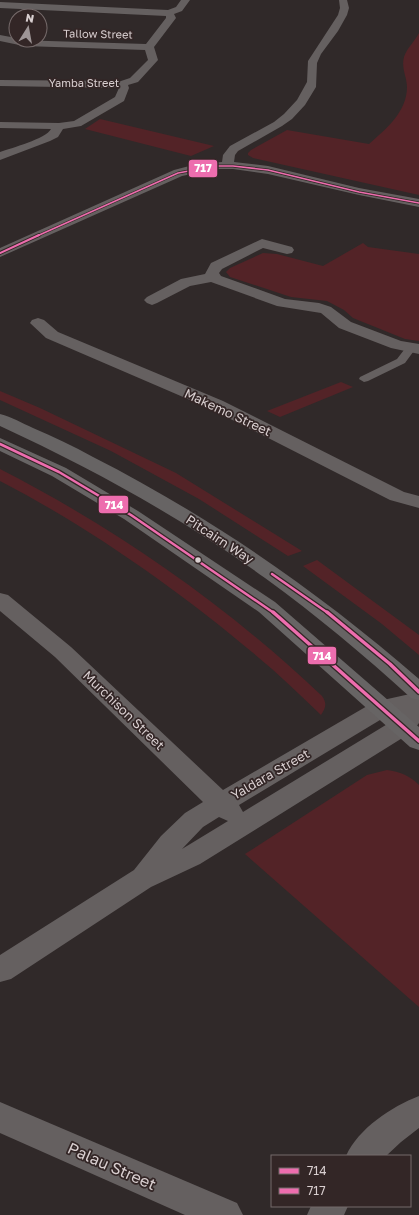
<svg xmlns="http://www.w3.org/2000/svg" width="419" height="1215" viewBox="0 0 419 1215" font-family="'Golos Text',sans-serif">
<rect width="100%" height="100%" fill="#302929"/>
<g fill="#532327">
<path d="M419,33V195L253,158L248,155V153L251,150L287,130L369,144C386,129 407,112 407,87C407,77 401,68 404,57C407,48 415,41 419,33Z"/>
<path d="M100,119L214,146L191,156L85,129Z"/>
<path d="M363,243L368,247L419,254V341L405,339L353,318L344,310L327,301L291,297L230,277L226,272L230,268L263,253L277,254L323,266Z"/>
<path d="M341,382L353,387L280,417L267,411Z"/>
<path d="M0,391L40,408L176,473L302,551L288,556L199,499L111,451L0,400Z"/>
<path d="M0,469C117,529 226,605 322,696C327,703 326,708 321,715C305,700 289,684 272,669C191,599 95,530 0,481Z"/>
<path d="M317,560L419,635V655L382,624L303,566Z"/>
<path d="M387,770C400,772 409,775 419,785V1007L245,854L367,775Z"/>
</g>
<g fill="none" stroke-linecap="round" stroke-linejoin="round">
<path fill="#656060" fill-rule="evenodd" d="M411,345L416,348L405,363L368,381L364,382L359,379L360,377L397,359L407,346Z"/>
<g fill="#656060" fill-rule="evenodd">
<path d="M181,0H190L182,11L174,14L176,18L154,47L158,60L138,82L128,85L129,88L124,101L81,126L63,129L58,137L50,141L0,160V152C11,148 46,139 51,129L0,128V122L59,123L74,121L115,97L119,88L0,86V80L121,81L130,78L148,60L145,50L24,46L0,41V35L16,38V40L146,44L166,18V16L0,8V2L168,10L176,7Z"/>
<path d="M262,239L292,247L294,250L292,253L287,254L263,248L222,269L219,273L221,276L285,299L319,303L331,307L351,322L401,341L419,344V354L391,348L339,328L321,313L277,306L211,282L190,286L157,303L152,305L147,303L144,300L147,297L181,279L205,274L211,263Z"/>
<path d="M38,318L44,320L58,332L223,401L404,492L419,496V508L390,500L211,409L46,338L30,323L32,320Z"/>
<path d="M0,593L8,595L71,647L223,790L374,702L419,692V723L412,732L200,864L151,887L11,979L0,982V955L134,870L161,836L185,813L203,802L55,657L0,611ZM402,712L394,720L243,812L239,805L390,714ZM219,817L228,821L182,849L203,827Z"/>
<path d="M419,1096V1128L401,1142L386,1156H346C359,1128 391,1107 419,1096Z"/>
<path d="M0,1102L237,1203L243,1215H185L0,1133Z"/>
<path d="M311,1206H348L344,1215H307Z"/>
</g>
<path fill="#656060" fill-rule="evenodd" d="M339,0H347L349,8L347,15L338,31L321,54L317,63L316,87L305,105L292,119L282,126L238,151L235,155L234,162L268,166L359,188L419,199V207L359,195L268,174L233,169H216L182,176L0,257V248L174,170L197,164L222,162L223,155L230,146L274,122L284,114L297,100L307,82L308,61L338,15L340,8Z"/>
<g fill="#676464" fill-rule="evenodd">
<path d="M0,414C12,417 22,423 33,428C54,437 73,446 93,457C211,517 319,592 419,679V700L411,698C364,655 316,615 265,578C182,518 93,469 0,426Z"/>
<path d="M0,438L66,468L138,511L275,602L419,727V750L410,747L259,612L124,519L52,476L0,451Z"/>
</g>
<defs>
<g id="bus-1-far1">
<path d="M0,444L59,472L131,515L274,613"/>
<path d="M272,574L328,613"/>
</g>
<g id="bus-1">
<path d="M273,612L419,741"/>
<path d="M327,612L390,664L419,692"/>
</g>
<path id="bus-2-far1" d="M37,236L178,173L216,166H233L268,170L359,192L419,203"/>
<path id="bus-2" d="M0,253L39,235"/>
</defs>
<use href="#bus-1-far1" stroke="#332626" stroke-width="5"/>
<use href="#bus-1" stroke="#332626" stroke-width="6"/>
<use href="#bus-2-far1" stroke="#332626" stroke-width="3"/>
<use href="#bus-2" stroke="#332626" stroke-width="4"/>
<use href="#bus-1-far1" stroke="#ed6dae" stroke-width="2.5"/>
<use href="#bus-1" stroke="#ed6dae" stroke-width="3.5"/>
<use href="#bus-2-far1" stroke="#ed6dae" stroke-width="1.5"/>
<use href="#bus-2" stroke="#ed6dae" stroke-width="2"/>
</g>
<circle fill="#d9cfd0" stroke="#332626" stroke-width="1.5" cx="198" cy="560" r="3.5"/>
<g text-anchor="middle" stroke-width="3.5" stroke-linejoin="round" paint-order="stroke">
<g font-size="11" fill="#d9cfd0" stroke="#332626">
<text transform="translate(98 34) rotate(1)" y="4">Tallow Street</text>
<text x="84" y="87">Yamba Street</text>
</g>
<g font-size="13" fill="#d9cfd0" stroke="#332626">
<text transform="translate(228 412) rotate(25)" y="5">Makemo Street</text>
<text transform="translate(220 539) rotate(33)" y="5">Pitcairn Way</text>
<text transform="translate(124 710) rotate(44)" y="5">Murchison Street</text>
<text transform="translate(270 774) rotate(-30)" y="5">Yaldara Street</text>
</g>
<g font-size="16" fill="#d9cfd0" stroke="#332626">
<text transform="translate(112 1166) rotate(24)" y="6">Palau Street</text>
</g>
</g>
<g stroke="#332626" stroke-width="1.5">
<rect x="188" y="159" width="30" height="19" rx="4" fill="#ed6dae"/>
<rect x="98" y="495" width="31" height="19" rx="4" fill="#ed6dae"/>
<rect x="307" y="646" width="30" height="19" rx="4" fill="#ed6dae"/>
</g>
<g font-size="11" text-anchor="middle" font-weight="bold" fill="#fff">
<text x="203" y="172">717</text>
<text x="114" y="509">714</text>
<text x="322" y="660">714</text>
</g>
<rect x="271" y="1155" width="140" height="52" fill="#332626" stroke="#756a6a"/>
<rect x="279" y="1168" width="20" height="6" fill="#ed6dae" stroke="#756a6a"/>
<text x="307" y="1175" font-size="12" fill="#d9cfd0">714</text>
<rect x="279" y="1188" width="20" height="6" fill="#ed6dae" stroke="#756a6a"/>
<text x="307" y="1195" font-size="12" fill="#d9cfd0">717</text>
<g transform="translate(28 28) rotate(11)"><circle r="19" fill="#332626" stroke="#756a6a"/>
<path d="M0-3L7 15L0 10L-7 15Z" fill="#9e9596"/>
<text y="-6" font-size="11" font-weight="bold" text-anchor="middle" fill="#d9cfd0">N</text>
</g>
</svg>
